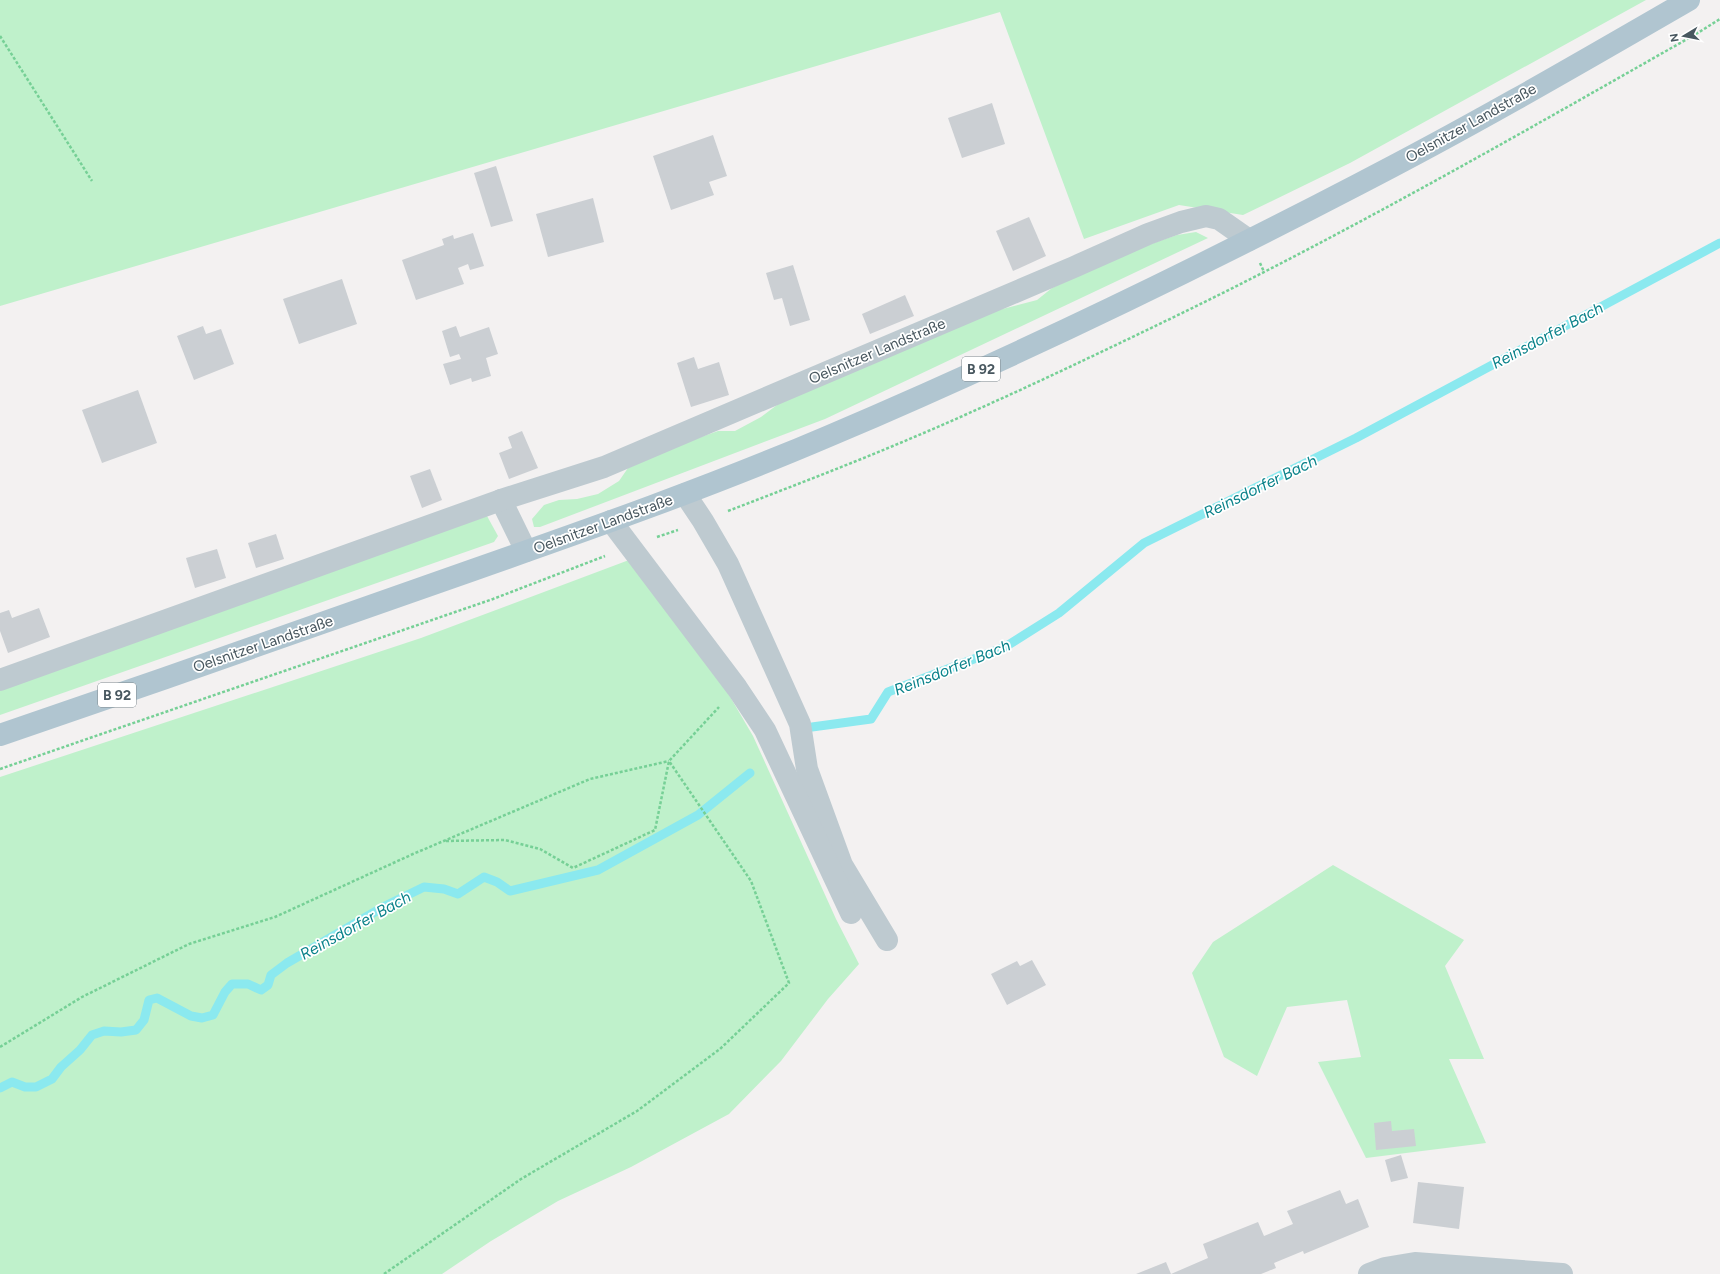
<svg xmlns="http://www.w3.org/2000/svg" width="1720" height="1274" viewBox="0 0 1720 1274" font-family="Figtree,sans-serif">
<rect width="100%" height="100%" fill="#f3f1f1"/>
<g fill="#bff1cb">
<path d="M0,0H1646L1350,163L1243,215L1179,205L1084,239L1000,12L0,306Z"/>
<path d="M1196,232L1208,238L825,419L540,527H534L532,519L544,505L559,500L577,499L598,494L619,481L628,468L681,444L718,431H735L761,417L785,399L979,315L1037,300L1052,288L1130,251L1177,235Z"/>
<path d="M487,516L498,536L494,542L0,715V683Z"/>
<path d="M629,560L722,683L753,736L836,919L859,964L828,999L781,1061L729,1114L631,1167L558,1201L491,1241L442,1274H0V777L421,638Z"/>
<path d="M1333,865L1464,940L1445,966L1484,1059H1449L1486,1143L1366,1158L1318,1062L1361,1057L1347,1000L1287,1007L1257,1076L1224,1057L1192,973L1213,942Z"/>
</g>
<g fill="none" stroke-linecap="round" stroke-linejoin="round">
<g stroke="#8be9ef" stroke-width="9">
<path d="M812,727L871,719L888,692L1005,647L1059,613L1144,543L1356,438L1720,243"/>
<path d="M0,1088L12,1082L25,1087H36L52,1079L61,1067L80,1050L92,1035L104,1031L121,1032L136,1030L144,1020L149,1000L157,998L191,1016L202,1018L213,1015L225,992L232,984H248L261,990L268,985L271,975L287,963L385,906L424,887L444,889L458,894L484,877L497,882L510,891L598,870L698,815L750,773"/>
</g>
</g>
<g fill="#cbcfd3">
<path d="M992,103L1005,144L962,158L948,118Z"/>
<path d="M713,135L727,176L709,182L714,195L671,210L653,156Z"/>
<path d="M496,166L513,221L491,227L474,173Z"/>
<path d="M593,198L604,242L548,257L536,214Z"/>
<path d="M1029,217L1046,256L1013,271L996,231Z"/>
<path d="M473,233L484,266L470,270L468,264L458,268L464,284L416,300L402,260L444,245L442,239L453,235L454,239Z"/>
<path d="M793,265L810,320L790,326L782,298L774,300L766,273Z"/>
<path d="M342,279L357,324L299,344L283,299Z"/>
<path d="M905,295L914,316L870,334L862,314Z"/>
<path d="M203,326L206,334L221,329L234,364L194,380L177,336Z"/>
<path d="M456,326L460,337L489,327L498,354L486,358L491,376L472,382L471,378L450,385L443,364L461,359L459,354L450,357L442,331Z"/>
<path d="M694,357L698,369L719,362L729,395L691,407L677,363Z"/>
<path d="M138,390L157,443L102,463L82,410Z"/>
<path d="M522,431L538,468L509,479L499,453L512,448L508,437Z"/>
<path d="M430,469L442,500L422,508L410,476Z"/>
<path d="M276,534L284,559L256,568L248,543Z"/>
<path d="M217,549L226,578L195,588L186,558Z"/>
<path d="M39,608L50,637L8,653L0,631V613L9,610L12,618Z"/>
<path d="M1032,960L1046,985L1007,1005L991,974L1017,961L1020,966Z"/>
<path d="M1391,1121L1392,1131L1414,1129L1416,1146L1376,1150L1374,1123Z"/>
<path d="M1401,1155L1408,1178L1391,1182L1385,1160Z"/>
<path d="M1418,1182L1464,1187L1459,1229L1413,1223Z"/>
<path d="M1340,1190L1346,1204L1358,1199L1369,1227L1304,1254L1303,1251L1274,1263L1276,1268L1261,1274H1136L1166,1262L1171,1274L1208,1258L1203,1244L1258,1222L1264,1236L1293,1224L1287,1211Z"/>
</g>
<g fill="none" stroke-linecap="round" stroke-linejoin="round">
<g stroke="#76d096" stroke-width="2.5" stroke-dasharray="3 2" stroke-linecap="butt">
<path d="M0,36L92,181"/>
<path d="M1260,263L1264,272"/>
<path d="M728,511C785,489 843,467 900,443C993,404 1085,360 1176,316C1353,230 1525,131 1696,34L1720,19"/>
<path d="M657,537L678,530"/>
<path d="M0,769L493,599L605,556"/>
<path d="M446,841L505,840L540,849L573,868L655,830L669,761L719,707"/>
<path d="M0,1047L82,997L189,944L275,917L413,854L590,779L669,761"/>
<path d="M384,1274L521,1179L637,1111L720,1049L789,983L751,881L669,761"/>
</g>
<g stroke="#becad0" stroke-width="22">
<path d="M685,494L703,521L728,564L800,724L807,769L842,865L887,940"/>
<path d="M501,500L526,551"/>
<path d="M611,521L737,688L765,730L851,913"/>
<path d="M0,680L501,500L604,467L1074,267L1148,234L1181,222L1206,216L1219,219L1249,240"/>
<path d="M1369,1274L1385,1268L1415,1263L1562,1274"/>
</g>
<path stroke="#b0c5d0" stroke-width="22" d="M0,735C158,681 316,626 473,570C593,528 712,486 829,436C1008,360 1184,275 1357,185C1470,127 1580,63 1689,0"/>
</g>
<g text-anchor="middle" stroke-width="3.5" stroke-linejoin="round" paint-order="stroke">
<g fill="#fff" stroke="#7f898f" stroke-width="1">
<rect x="962" y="357" width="38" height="24" rx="3"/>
<rect x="98" y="683" width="38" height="24" rx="3"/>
</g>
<g font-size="14" font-weight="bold" fill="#48575f">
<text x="981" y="374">B 92</text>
<text x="117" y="700">B 92</text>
</g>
<g font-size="15" fill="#48575f" stroke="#fff">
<text transform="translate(1471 123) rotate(-29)" y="5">Oelsnitzer Landstraße</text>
<text transform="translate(877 351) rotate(-23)" y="5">Oelsnitzer Landstraße</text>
<text transform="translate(603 524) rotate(-20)" y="5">Oelsnitzer Landstraße</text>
<text transform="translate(263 644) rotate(-19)" y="5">Oelsnitzer Landstraße</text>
</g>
<g font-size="16" font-style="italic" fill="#0a828a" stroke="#fff">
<text transform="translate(1547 335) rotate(-28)" y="6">Reinsdorfer Bach</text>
<text transform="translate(1260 486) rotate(-26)" y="6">Reinsdorfer Bach</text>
<text transform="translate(952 667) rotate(-22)" y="6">Reinsdorfer Bach</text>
<text transform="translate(355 925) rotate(-29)" y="6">Reinsdorfer Bach</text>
</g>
</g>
<g transform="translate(1684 36) rotate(260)" stroke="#ffffff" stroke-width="3" paint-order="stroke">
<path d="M0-3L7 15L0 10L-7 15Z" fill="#48575f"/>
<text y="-6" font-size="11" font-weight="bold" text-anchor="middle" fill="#48575f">N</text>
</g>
</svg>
